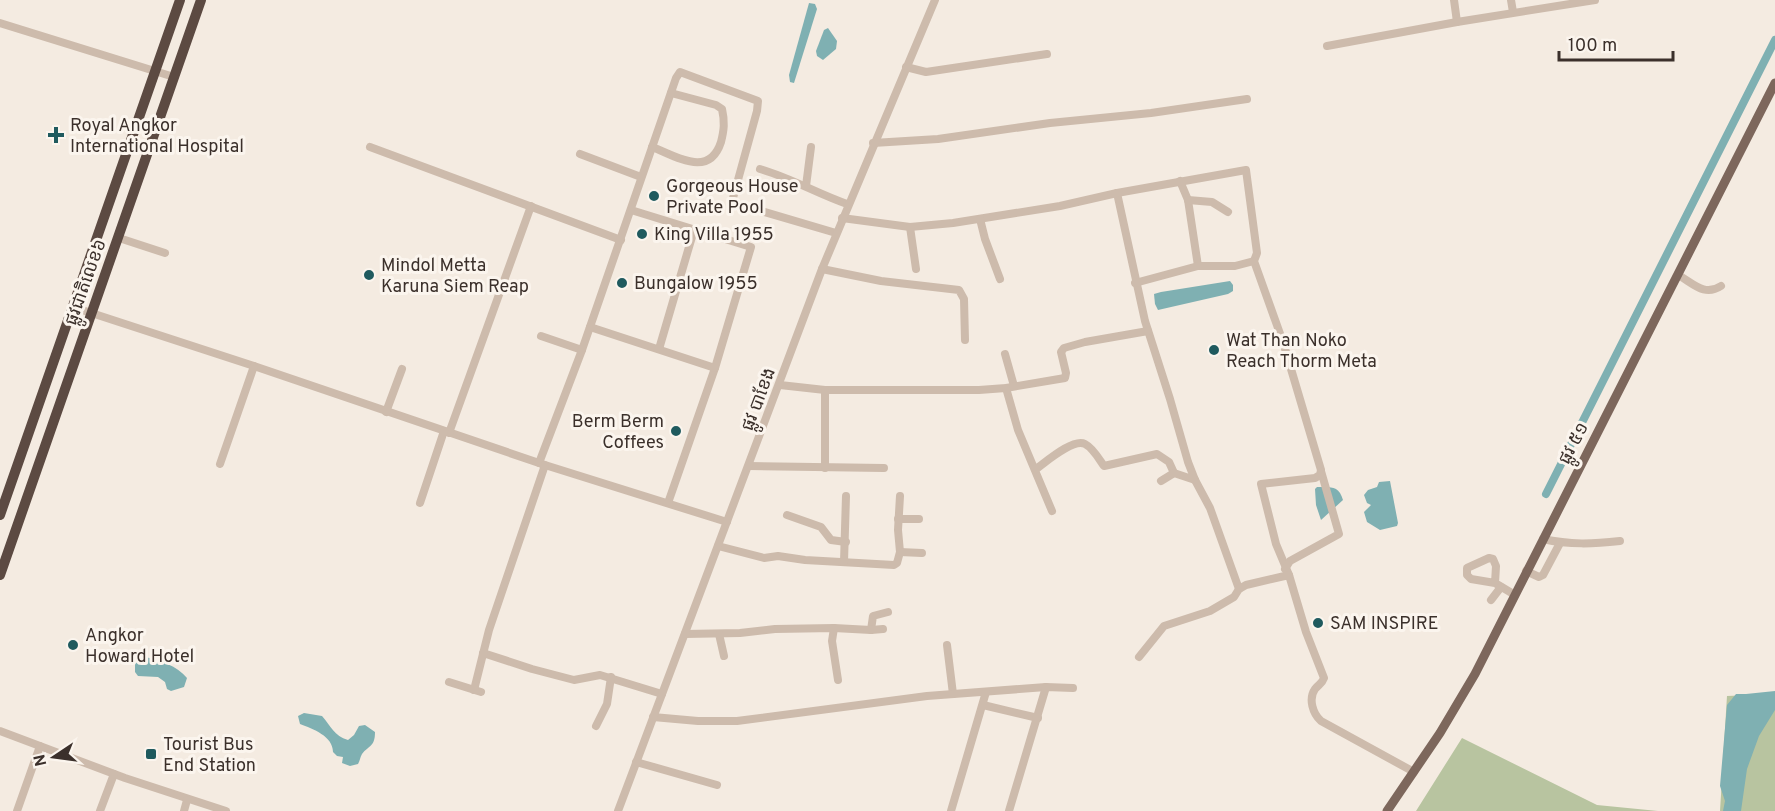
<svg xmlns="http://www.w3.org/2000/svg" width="1775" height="811" viewBox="0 0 1775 811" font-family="Overpass,'Noto Sans Khmer',sans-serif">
<rect width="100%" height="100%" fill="#f4ebe1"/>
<g fill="#b8c4a0">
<path d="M1775,694V811H1720L1727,696Z"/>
<path d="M1462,738L1597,805L1658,811H1416Z"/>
</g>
<g fill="#7fb0b2">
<path d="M809,3L815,4L817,9L794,83L790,82L789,75Z"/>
<path d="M828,28L837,41L836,49L823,60L817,56L816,51L824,30Z"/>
<path d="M1230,281L1233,285V291L1228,294L1158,310L1155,304L1154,294L1161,292Z"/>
<path d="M1390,481L1398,523L1397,526L1380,530L1367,522L1364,512L1371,505L1367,503L1364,495L1368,490L1377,487L1379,482Z"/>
<path d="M1317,487C1330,487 1339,485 1343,500L1321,520L1316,505L1315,489Z"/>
<path d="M145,657C160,660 177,666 187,678L184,687L171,691L167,689L165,682L158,677L138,676L135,672V662Z"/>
<path d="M1775,691V710L1759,736L1747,769L1741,811H1723L1725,801L1720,786L1727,705L1736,694H1746Z"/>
<path d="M304,713L322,716C331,726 334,736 348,740L354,735L359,726L365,725L375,732C375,747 369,745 362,754C360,757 360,761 358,764L350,766L342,763L343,757L337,756L333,752C333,736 313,729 300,724L298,716Z"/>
</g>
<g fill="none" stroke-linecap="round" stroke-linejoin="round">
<path stroke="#7fb0b2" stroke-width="8" d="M1546,494L1775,40"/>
<g stroke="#cdbbac" stroke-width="8">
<path d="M1454,0L1457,22"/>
<path d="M1511,0L1513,12"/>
<path d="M0,23L174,77"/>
<path d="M1327,46L1457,22L1595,0"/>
<path d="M906,67L926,72L1047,54"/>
<path d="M873,143L938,139L1050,123L1151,113L1247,99"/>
<path d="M370,147L621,240"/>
<path d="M652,147C676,156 709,179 721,142C724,130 725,122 722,109L716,105L671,93"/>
<path d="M580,154L641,177"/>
<path d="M760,169C791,178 818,194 847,204"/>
<path d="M1180,181L1188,200L1198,266"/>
<path d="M806,186L811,147"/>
<path d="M1117,193L1145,321L1170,399L1188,462L1195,480L1210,508L1239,589"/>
<path d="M1188,200L1212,202L1228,212"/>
<path d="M631,210L751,247L715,368L668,503"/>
<path d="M842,218L910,227L953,223L1060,206L1117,193L1246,170L1257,253L1254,261L1283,342L1321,470L1320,475L1315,478L1261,484L1276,544L1289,575"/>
<path d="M980,219L985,239L1000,279"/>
<path d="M910,227L916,269"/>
<path d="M119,238L165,253"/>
<path d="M822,269L881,281L959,290L964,299L965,340"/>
<path d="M1678,275C1693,283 1704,297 1721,286"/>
<path d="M1135,283L1198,266H1235L1254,261"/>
<path d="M73,307L254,366L545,465L727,522"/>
<path d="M590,327L715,368"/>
<path d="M541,336L582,350"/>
<path d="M659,349L694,230"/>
<path d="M1005,354L1014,386"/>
<path d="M780,385L825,390H979L1006,388L1065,378L1066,373L1061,352L1064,348L1085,342L1148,331"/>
<path d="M1006,388L1018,430L1052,511"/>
<path d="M386,412L402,369"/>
<path d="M449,433L531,206"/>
<path d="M539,463L582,350L676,78L680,72L758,101L757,111L733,198L734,203L836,233"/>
<path d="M220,464L254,366"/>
<path d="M749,466L884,468"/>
<path d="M825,468V390"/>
<path d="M1036,469C1046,462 1073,438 1085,444C1093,448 1099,459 1104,466L1157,454L1169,462L1174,473"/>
<path d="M1161,481L1174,473L1195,480"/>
<path d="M420,503L444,431"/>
<path d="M787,515L821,527L831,540L846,542"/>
<path d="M898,519H919"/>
<path d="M1543,539C1570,545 1593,544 1620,541"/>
<path d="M718,546L764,558L778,556L805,560L894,565L897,563L900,552L898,530L900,496"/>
<path d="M900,552L922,553"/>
<path d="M844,562L846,496"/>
<path d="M1285,569L1290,561L1339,534L1321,471"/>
<path d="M1526,571L1539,577L1543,575L1560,543"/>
<path d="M1495,583L1496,566L1493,559L1489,558L1467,568V575L1471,579L1495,583L1515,595"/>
<path d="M1491,600L1501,587"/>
<path d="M834,628L832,641L838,680"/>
<path d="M871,630L873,616L888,612"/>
<path d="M685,634L740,633L775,629L834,628L871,630L883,629"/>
<path d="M719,634L724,656"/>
<path d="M947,645L953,694"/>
<path d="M483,653L532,669L574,680L600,675L662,694"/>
<path d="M1139,657L1164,626L1210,611L1234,597L1239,589L1246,585L1289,575L1306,632L1324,678C1322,684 1319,684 1315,689C1308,699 1313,714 1321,721L1414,772"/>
<path d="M449,682L481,692"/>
<path d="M474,690L489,630L545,465"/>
<path d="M983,705L1038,718"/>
<path d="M653,717L698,721H737L927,696L1046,687L1073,688"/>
<path d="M596,726L607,704L611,677"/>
<path d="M0,731L125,778L226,811"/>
<path d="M636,762L717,785"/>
<path d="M17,811L40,746"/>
<path d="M100,811L114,774"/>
<path d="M184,811L187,800"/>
<path d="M618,811L822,269L935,0"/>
<path d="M951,811L986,692"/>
<path d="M1009,811L1046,687"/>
</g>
<path stroke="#7d675c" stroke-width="9" d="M1387,811L1440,733L1475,674L1775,83"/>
<g stroke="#5c4a42" stroke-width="10">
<path d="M0,515L180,0"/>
<path d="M0,575L201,0"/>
</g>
</g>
<g fill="#1f5a5e" stroke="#fbf5ee" stroke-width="2">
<path d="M53 126h6v6h6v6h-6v6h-6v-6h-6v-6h6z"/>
<circle cx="654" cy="196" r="6"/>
<circle cx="642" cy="234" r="6"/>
<circle cx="369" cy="275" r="6"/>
<circle cx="622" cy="283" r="6"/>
<circle cx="1214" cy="350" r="6"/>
<circle cx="676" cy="431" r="6"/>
<circle cx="1318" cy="623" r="6"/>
<circle cx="73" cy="645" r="6"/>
<rect x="145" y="748" width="12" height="12" rx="3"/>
</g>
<g text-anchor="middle" stroke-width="6" stroke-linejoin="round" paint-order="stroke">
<g font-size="18" fill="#3b302b" stroke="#fbf5ee" text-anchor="start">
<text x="70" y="131">Royal Angkor<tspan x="70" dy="21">International Hospital</tspan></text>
<text x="666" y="192">Gorgeous House<tspan x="666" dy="21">Private Pool</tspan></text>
<text x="654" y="240">King Villa 1955</text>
<text x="381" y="271">Mindol Metta<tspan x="381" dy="21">Karuna Siem Reap</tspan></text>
<text x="634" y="289">Bungalow 1955</text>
<text x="1226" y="346">Wat Than Noko<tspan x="1226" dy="21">Reach Thorm Meta</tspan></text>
<text x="664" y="427" text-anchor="end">Berm Berm<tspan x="664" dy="21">Coffees</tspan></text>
<text x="1330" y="629">SAM INSPIRE</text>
<text x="85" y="641">Angkor<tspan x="85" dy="21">Howard Hotel</tspan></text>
<text x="163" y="750">Tourist Bus<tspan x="163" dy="21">End Station</tspan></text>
</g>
<g font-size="18" fill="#3b302b" stroke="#fbf5ee">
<text transform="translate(85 282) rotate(-70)" y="6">ផ្លូវជាតិលេខ៦</text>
<text transform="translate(758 399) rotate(-69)" y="6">ផ្លូវ បាខែង</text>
<text transform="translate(1573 443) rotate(-62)" y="6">ផ្លូវ ៥១</text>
</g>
</g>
<g transform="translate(54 757) rotate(257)" stroke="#fbf5ee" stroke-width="4.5" paint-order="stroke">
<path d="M0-4.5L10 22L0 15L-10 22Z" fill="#3b302b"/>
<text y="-9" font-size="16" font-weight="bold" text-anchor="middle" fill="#3b302b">N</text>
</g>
<path d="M1559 51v9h114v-9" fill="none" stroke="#3b302b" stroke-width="3"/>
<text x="1568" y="51" font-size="18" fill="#3b302b" stroke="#fbf5ee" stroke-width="4.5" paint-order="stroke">100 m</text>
</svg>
